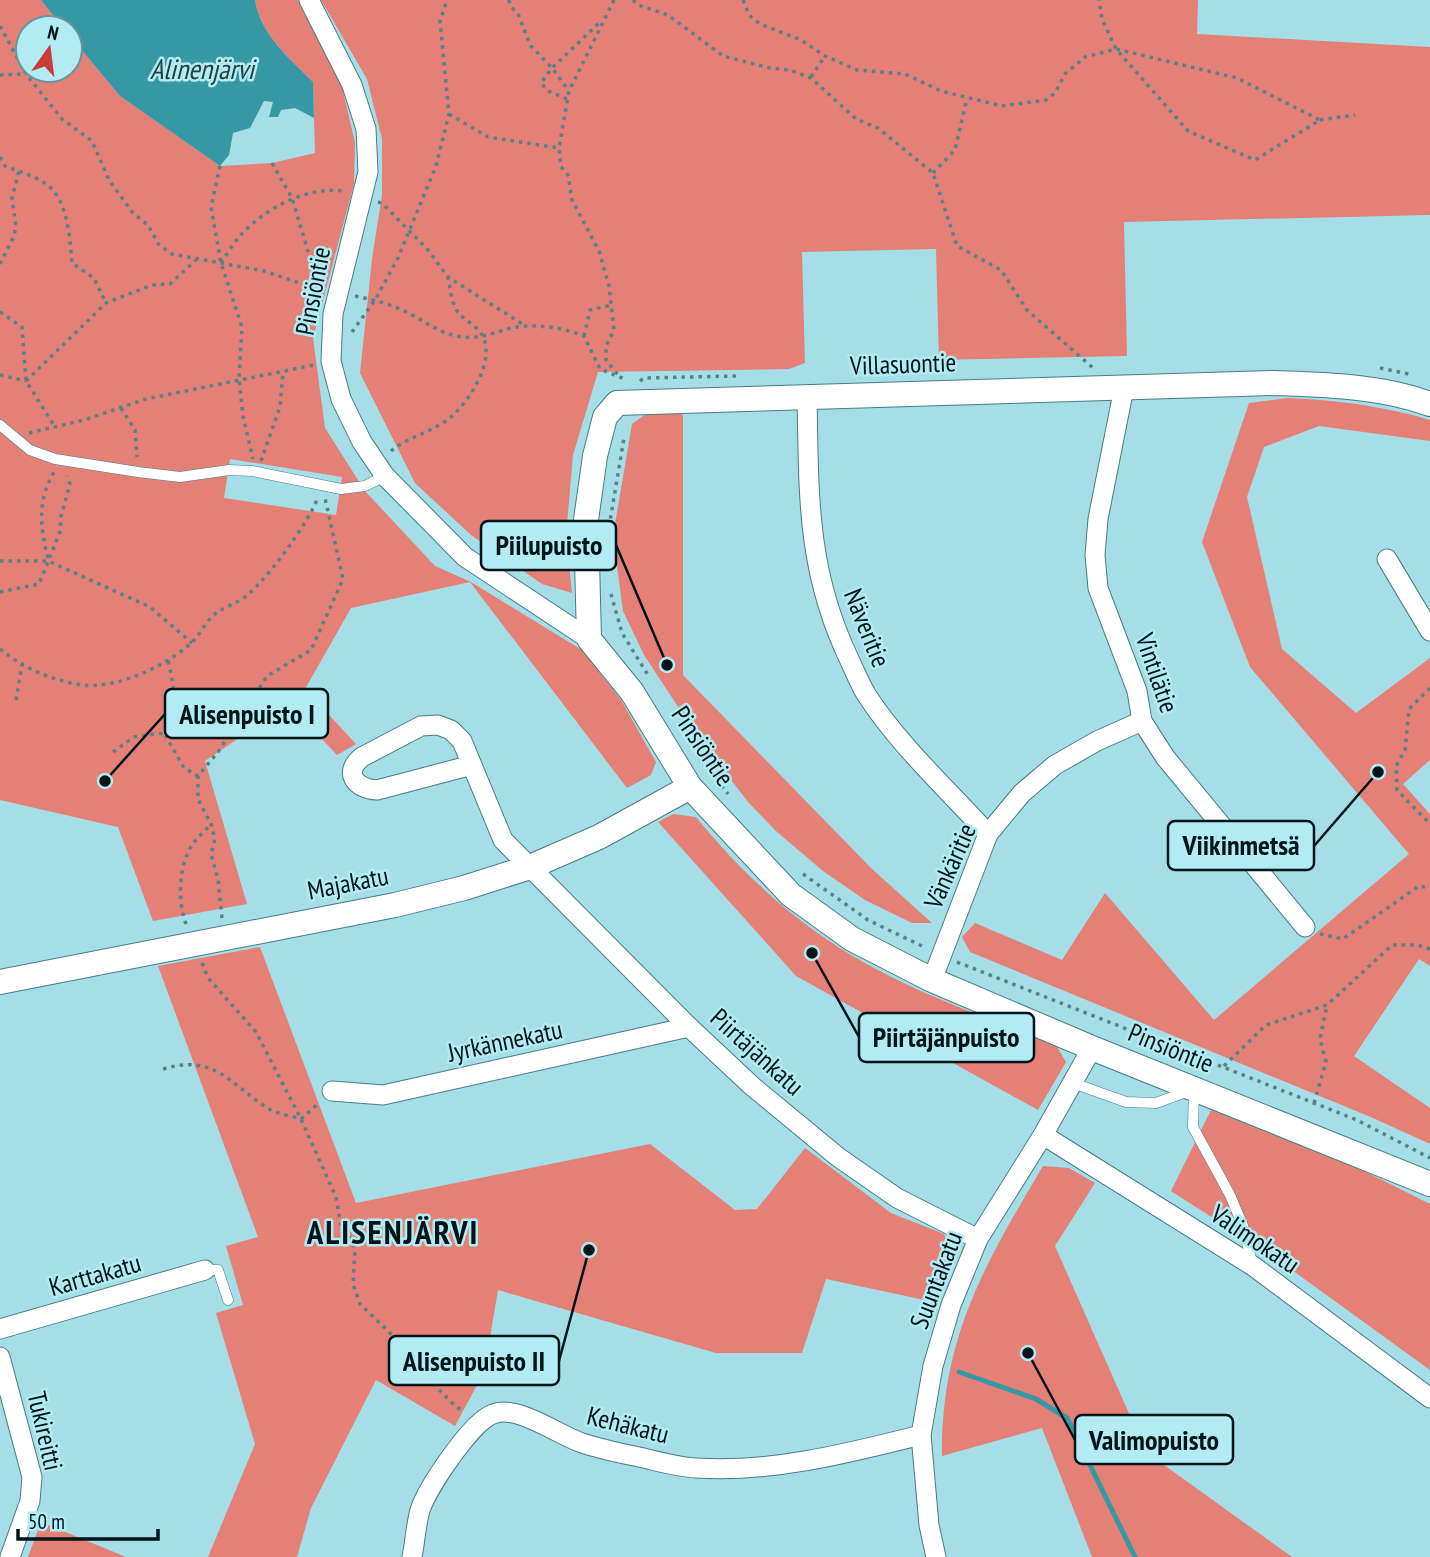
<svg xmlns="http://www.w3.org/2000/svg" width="1430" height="1557" viewBox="0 0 1430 1557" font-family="'PT Sans Narrow',sans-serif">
<rect width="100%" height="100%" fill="#a5dee6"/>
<g fill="#e48076" fill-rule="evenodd">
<path d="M0,0H41L63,28H28V70H70V36L120,96L220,166L272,163L315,153L313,82C290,59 260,34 255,0H298L342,86L355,143L354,184L313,338L325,428L365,491L435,566L471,582L582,650L621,700L656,762L651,775L627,788L470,582L351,608L305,689L356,744L337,755L289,704L205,761L247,904L153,921L118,827L0,800ZM230,459L342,477L336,515L224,498Z"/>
<path d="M321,0H1198L1197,34L1430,47V215L1124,222L1127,356L939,360L936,249L802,252L805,363L789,369L598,372L573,455L566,536L572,593L542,584L471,535L415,483L360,373L372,259L382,195V139L367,79Z"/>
<path d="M1288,398C1336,400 1384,406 1430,420V441L1319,426L1264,447L1247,497L1282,649L1356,713L1430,658V760L1403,784L1430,814V966L1419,959L1354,1056L1430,1108V1144L1373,1118L970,952L962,937L975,923L1062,960L1105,893L1214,1020L1409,854L1250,667L1202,542L1249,403Z"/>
<path d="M650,411H679L683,416V675L871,868L932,923H912L865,900L823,871L776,831L748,802L698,737L644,655L623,611L613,536L632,424Z"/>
<path d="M673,814L696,817C744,876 799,926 865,963C925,997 992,1019 1056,1045L1066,1062L1038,1110L796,976L658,822Z"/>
<path d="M260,947L356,1203L650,1144L735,1210L757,1209L805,1148L891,1213L944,1234L954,1254L934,1302L826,1279L802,1353H716L498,1290L484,1372L455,1426L376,1380L311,1508L297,1557H208L255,1444L216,1313L243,1305L226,1246L258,1237L158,966Z"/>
<path d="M1211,1110L1362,1170L1430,1204V1370L1274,1257L1171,1191Z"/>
<path d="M1043,1166L1069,1168L1095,1183L1055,1246L1146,1452L1292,1557H1092L1042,1428L942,1456C941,1337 985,1264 1043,1166Z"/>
<path d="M41,1522L126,1557H28Z"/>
</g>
<path fill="#3698a4" d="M41,0H255C260,34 290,59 313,82L314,118L295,108L281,110L278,117H269L273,102L264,101L250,128L233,133L229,155L220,166L120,96L70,36V28H63Z"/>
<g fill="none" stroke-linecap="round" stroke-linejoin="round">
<path stroke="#3698a4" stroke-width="5" d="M959,1372L1036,1399L1067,1418L1135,1557"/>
<defs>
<g id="service">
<path d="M0,425L30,450L55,459L138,472L180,477L229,470L252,471L341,489L365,486L385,476"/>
<path d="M1073,1083L1126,1102L1156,1103L1194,1089L1193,1127L1230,1195L1243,1226L1252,1263"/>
<path d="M205,1270H218L228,1300"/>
</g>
<g id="minor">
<path d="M309,0L352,85L366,129L368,172L333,314L331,361L341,399L362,442L385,476L465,557L589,639"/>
<path d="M1124,388L1098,519L1095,555L1098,588L1137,691L1142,721L1165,757L1305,927"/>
<path d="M807,396C809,494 806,570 850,661C855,672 860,684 866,694C897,743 949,791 988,834"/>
<path d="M1387,559L1430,631"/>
<path d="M472,765L377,790C356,789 342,773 362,757L421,726L438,725L451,730L462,741L503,840L689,1027L752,1086L838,1157L897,1198L978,1239"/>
<path d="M932,980L988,834L1022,793L1055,765L1097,741L1142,721"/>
<path d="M332,1091L383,1095L689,1027"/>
<path d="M1043,1135L1253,1266L1430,1398"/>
<path d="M0,1329L205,1270"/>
<path d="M0,1357L32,1477L30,1501L10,1557"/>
<path d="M412,1557C415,1542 416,1525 420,1510C428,1487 471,1422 493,1414C517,1404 558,1435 582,1443C600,1449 620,1453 639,1457C657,1461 677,1467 696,1468C772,1473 849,1453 921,1435"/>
<path d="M936,1557L929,1525L921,1435L933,1366L951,1305L978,1239L1043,1135L1092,1048"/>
</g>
<g id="tertiary">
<path d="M1430,404C1381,386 1326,385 1274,383L617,403L605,417L595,456L586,520L589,639L632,692L690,787L791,895L852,939L932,980L1092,1048L1430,1184"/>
<path d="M0,982L395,905L464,888L530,867L599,837L690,787"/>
</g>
</defs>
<use href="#service" stroke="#477d84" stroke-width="11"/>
<use href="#minor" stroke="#477d84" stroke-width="21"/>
<use href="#tertiary" stroke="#477d84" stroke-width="26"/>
<g stroke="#5a8388" stroke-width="3.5" stroke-dasharray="3.5 5" stroke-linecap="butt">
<path d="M509,0L510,5L519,16L530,45L552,68L569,91"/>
<path d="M614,0L569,91L559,148L561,167L568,175L572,200L599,251L609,286L614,330L606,346V360L618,375"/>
<path d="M633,0L638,5L668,15L723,56L770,68L790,70L811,78L856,119L878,128L933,173L957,246L1001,270L1027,310L1093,368"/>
<path d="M743,0L749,15L760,24L801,40L825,56L857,70L905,74L941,91L1002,106L1046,100L1055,93L1065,74L1085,57L1116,49L1237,78L1320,120L1255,160L1188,131L1116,49L1102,19L1099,0"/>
<path d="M0,26L26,74L62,119L92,141L109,180L133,213L148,225L159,245L172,254L264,271L320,290"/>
<path d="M0,75L26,74"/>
<path d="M811,77L825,56"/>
<path d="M567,99L548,91L541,83L552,68L600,22"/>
<path d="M449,114L488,137L559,148"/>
<path d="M1320,120L1355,115"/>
<path d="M0,157L5,166C18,171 35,176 46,184C68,199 70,239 72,263L94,278L106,303"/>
<path d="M272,163L292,198L319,288"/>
<path d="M220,166L211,207L221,263L242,327L239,379L243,416L253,459"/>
<path d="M933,173L955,150L967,98"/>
<path d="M378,202L382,203L428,250L448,277L524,325"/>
<path d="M221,263C227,254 233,244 240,236C265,208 307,186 344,191"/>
<path d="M0,264L14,236L16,226L12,198L19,171"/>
<path d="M355,296C374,300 395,305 412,315C427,323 439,332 456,336C483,342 501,327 526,326C546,325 566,329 584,336L600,369L627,380"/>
<path d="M0,312L22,327L26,381L55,427"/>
<path d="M352,332L375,300L398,258L436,166L449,114L440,21L447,0"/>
<path d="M584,336L590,310L612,305"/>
<path d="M1380,368L1413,375"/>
<path d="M0,375L26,381"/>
<path d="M26,381L106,303L152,285L170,284L196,260"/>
<path d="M640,381L644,378L736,376"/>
<path d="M121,408L135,430L137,457"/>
<path d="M29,433L84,420L146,399L314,365"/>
<path d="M391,451C409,436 436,431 452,416C471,399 496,359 482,335C476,324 462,320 456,309C451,300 450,287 448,277"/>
<path d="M261,461L280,407L283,372"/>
<path d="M609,527L624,438"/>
<path d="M48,558C40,527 37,501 54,472"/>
<path d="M0,561H48L150,607L192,643"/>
<path d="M0,592L39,584L60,532L61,516L70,484L67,476"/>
<path d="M611,594L622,633L648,675"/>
<path d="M0,649C23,668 53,681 83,685C117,689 166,666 190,644C201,635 206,619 218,612C225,607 234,604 242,599C263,586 310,521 318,497"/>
<path d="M168,661C175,688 177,708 164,733L184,768L198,776"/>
<path d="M1430,688L1409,709L1405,750L1396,766L1397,790L1430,824"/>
<path d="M16,700L22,665"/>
<path d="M113,752L134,737L164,733"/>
<path d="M700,759L728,794"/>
<path d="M803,874L868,920L924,947"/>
<path d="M222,918L218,879L211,854L215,839L211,824L198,799V776L218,752L267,676L311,650L343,579L325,498"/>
<path d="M186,924C177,900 178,862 195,841C200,835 206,830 211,824"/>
<path d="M1320,934L1343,939L1419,886L1430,888"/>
<path d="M957,962L1357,1120L1430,1158"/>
<path d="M202,963L208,978L256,1032L301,1119L336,1197L341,1226L349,1236L355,1249L353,1284L360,1304L389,1332L416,1366L455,1406L464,1412"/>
<path d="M1224,1066L1266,1025L1327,1005L1392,945H1417L1430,949"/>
<path d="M163,1069C216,1053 230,1085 269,1109C278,1114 291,1116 301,1119"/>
<path d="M1314,1103L1326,1062L1320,1039L1327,1005"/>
<path d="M301,1119L320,1102"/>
</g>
<use href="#service" stroke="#fff" stroke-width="10"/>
<use href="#minor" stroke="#fff" stroke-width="19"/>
<use href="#tertiary" stroke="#fff" stroke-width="24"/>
</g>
<g text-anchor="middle" stroke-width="5" stroke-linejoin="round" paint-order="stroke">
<g font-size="26" fill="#011518" stroke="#b2ebf3">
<text transform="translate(313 291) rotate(-79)" y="9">Pinsiöntie</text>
<text transform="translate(903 364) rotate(-2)" y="9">Villasuontie</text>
<text transform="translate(867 628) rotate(68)" y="9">Näveritie</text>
<text transform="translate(1157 673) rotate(71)" y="9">Vintilätie</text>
<text transform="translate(703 746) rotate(56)" y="9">Pinsiöntie</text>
<text transform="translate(950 866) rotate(-66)" y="9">Vänkäritie</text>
<text transform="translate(348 883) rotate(-11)" y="9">Majakatu</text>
<text transform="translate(505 1041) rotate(-12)" y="9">Jyrkännekatu</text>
<text transform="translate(1171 1048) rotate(22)" y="9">Pinsiöntie</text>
<text transform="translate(757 1052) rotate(42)" y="9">Piirtäjänkatu</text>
<text transform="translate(1255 1239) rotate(34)" y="9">Valimokatu</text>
<text transform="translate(95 1275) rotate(-16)" y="9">Karttakatu</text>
<text transform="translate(936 1280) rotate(-69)" y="9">Suuntakatu</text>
<text transform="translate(628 1425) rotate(14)" y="9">Kehäkatu</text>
<text transform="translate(45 1431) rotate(77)" y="9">Tukireitti</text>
</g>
<g font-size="28" font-style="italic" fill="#234145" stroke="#b2ebf3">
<text x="202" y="79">Alinenjärvi</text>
</g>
<g font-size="33" font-weight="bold" letter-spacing="2" fill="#011518" stroke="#b2ebf3">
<text x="393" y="1244">ALISENJÄRVI</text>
</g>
</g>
<path fill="none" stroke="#011518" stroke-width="2.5" d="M667 665L616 545M105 781L165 714M1378 772L1314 846M812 953L859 1037M589 1250L559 1361M1028 1353L1075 1440"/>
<g fill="#011518" stroke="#b2ebf3" stroke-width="2.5">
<circle cx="667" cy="665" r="7"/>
<circle cx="105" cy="781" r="7"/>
<circle cx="1378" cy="772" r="7"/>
<circle cx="812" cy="953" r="7"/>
<circle cx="589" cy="1250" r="7"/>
<circle cx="1028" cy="1353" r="7"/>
</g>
<g fill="#b2ebf3" stroke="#011518" stroke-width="2.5">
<rect x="481" y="521" width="135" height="49" rx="7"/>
<rect x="165" y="689" width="163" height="49" rx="7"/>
<rect x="1168" y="821" width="146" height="49" rx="7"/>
<rect x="859" y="1013" width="175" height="49" rx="7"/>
<rect x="389" y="1336" width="170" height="49" rx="7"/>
<rect x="1075" y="1415" width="158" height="49" rx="7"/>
</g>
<g font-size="28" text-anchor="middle" font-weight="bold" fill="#011518">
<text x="549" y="555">Piilupuisto</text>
<text x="247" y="724">Alisenpuisto I</text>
<text x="1241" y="855">Viikinmetsä</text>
<text x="946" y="1047">Piirtäjänpuisto</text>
<text x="474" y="1371">Alisenpuisto II</text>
<text x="1154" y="1450">Valimopuisto</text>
</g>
<g transform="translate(49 49) rotate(14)"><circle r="33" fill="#b2ebf3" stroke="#6b959b" stroke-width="2"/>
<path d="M0-5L12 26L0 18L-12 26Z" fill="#ca3c37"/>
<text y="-10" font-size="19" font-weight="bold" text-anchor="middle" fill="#011518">N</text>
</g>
<path d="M18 1529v10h140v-10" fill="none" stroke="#011518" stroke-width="3.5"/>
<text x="28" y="1529" font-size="21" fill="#011518" stroke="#b2ebf3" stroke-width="5" paint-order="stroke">50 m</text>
</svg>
